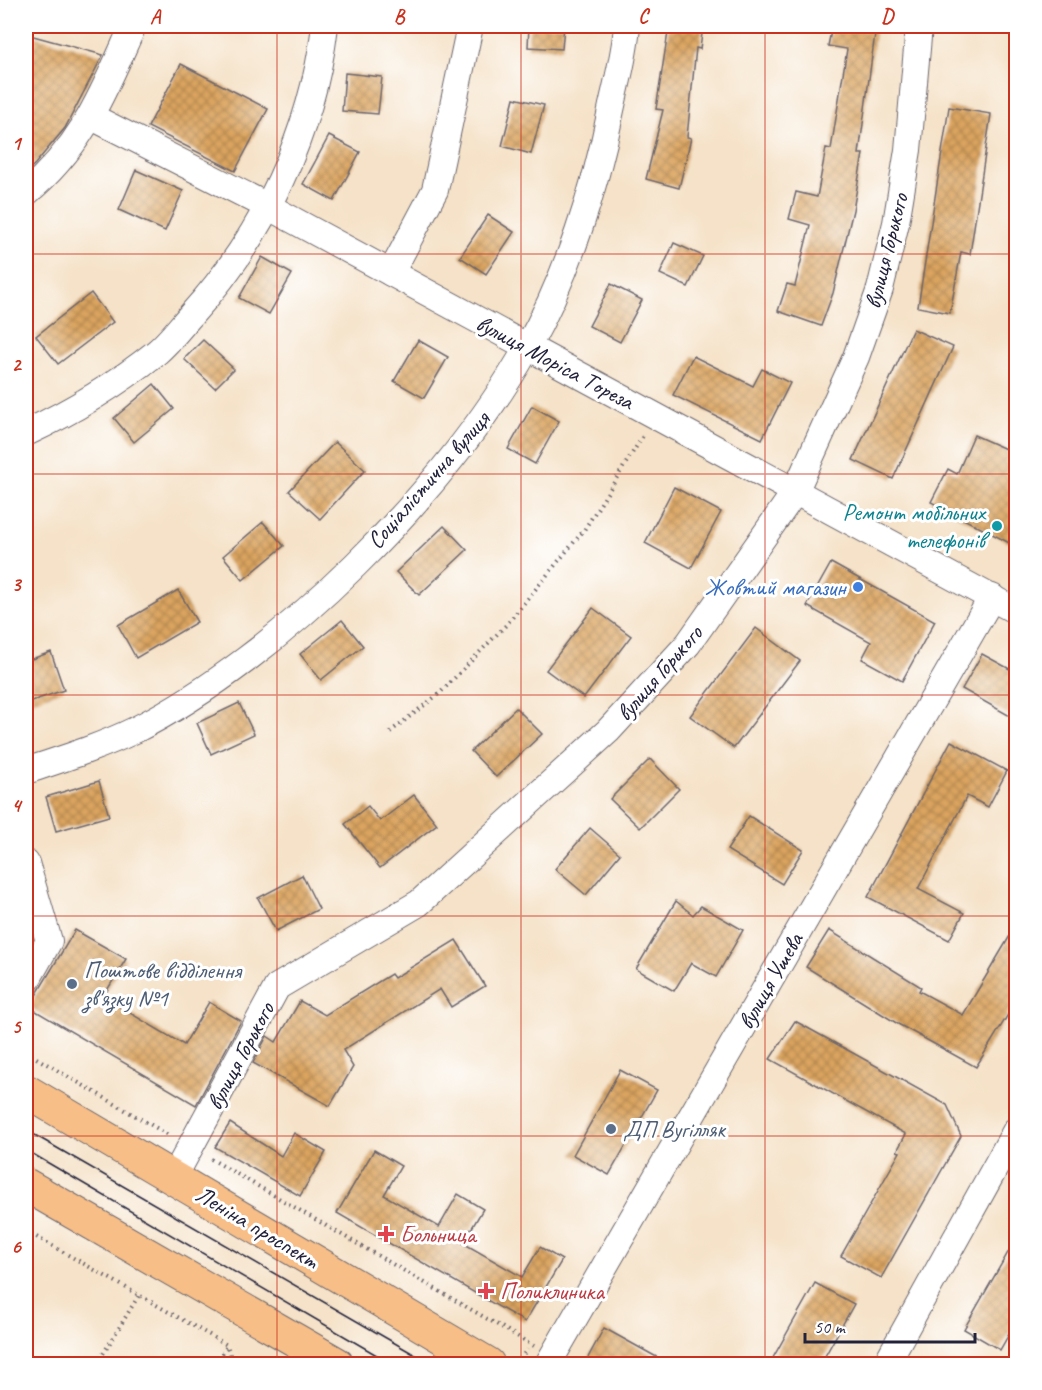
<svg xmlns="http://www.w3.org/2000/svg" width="1042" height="1390" viewBox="0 0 1042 1390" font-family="Caveat,sans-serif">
<defs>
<pattern id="building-cross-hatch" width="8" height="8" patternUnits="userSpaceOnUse" patternTransform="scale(1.5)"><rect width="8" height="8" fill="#dba45e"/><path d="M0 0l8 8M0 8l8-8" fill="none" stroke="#b1854f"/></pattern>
</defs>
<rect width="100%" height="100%" fill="#fff"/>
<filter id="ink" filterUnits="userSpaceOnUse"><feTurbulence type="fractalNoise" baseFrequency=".0167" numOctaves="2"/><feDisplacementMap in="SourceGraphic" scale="12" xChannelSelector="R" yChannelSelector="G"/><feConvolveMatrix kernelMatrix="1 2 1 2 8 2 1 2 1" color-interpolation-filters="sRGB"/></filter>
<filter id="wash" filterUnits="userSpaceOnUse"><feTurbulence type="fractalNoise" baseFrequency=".008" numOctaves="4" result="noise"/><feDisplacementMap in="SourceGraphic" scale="24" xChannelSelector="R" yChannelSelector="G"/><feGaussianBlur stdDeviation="1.35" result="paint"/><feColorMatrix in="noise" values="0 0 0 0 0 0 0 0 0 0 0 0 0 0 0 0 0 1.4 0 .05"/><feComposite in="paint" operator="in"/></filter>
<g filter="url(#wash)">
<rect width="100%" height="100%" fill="#f5e2c8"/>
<g id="blocks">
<g fill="url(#building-cross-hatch)">
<path d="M529,26H564L562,49L528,47Z"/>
<path d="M669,26H703L700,49L696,48L687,137L691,138L679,188L646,179L663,110L656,109Z"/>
<path d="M832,26H876L859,154H863L853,210L833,293L821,326L778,311L787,284L795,286L810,225L789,219L796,192L817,197L826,148L831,149L847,49L828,46Z"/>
<path d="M26,34L103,55L65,128L35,164L26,172Z"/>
<path d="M181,64L268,109L235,171L148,127Z"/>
<path d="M345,73L382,77L378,114L342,111Z"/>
<path d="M514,98L544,105L531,154L502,146Z"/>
<path d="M949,107L991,114L970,254L961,252L950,313L918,307Z"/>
<path d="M329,136L360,152L334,201L303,184Z"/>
<path d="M136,170L183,191L165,231L119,210Z"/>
<path d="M488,215L514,232L486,274L460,257Z"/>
<path d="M674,243L703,256L688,287L660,274Z"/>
<path d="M262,257L292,274L269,314L239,298Z"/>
<path d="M611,284L642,300L620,342L589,326Z"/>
<path d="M91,293L113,322L58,364L36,336Z"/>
<path d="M913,329L953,347L893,479L853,460Z"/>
<path d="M203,340L234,369L215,388L184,359Z"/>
<path d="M418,340L448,357L424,398L394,381Z"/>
<path d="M693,356L753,386L762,369L790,383L762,439L673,395Z"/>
<path d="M154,384L174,409L134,442L114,418Z"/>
<path d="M532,406L559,421L535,464L508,449Z"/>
<path d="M974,435L1017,454V547L931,502L948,469L957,474Z"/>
<path d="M335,442L365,470L320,519L289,491Z"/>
<path d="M674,487L721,512L691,568L645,543Z"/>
<path d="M263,522L284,546L243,580L223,556Z"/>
<path d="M444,526L467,550L419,595L396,572Z"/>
<path d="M831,563L935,621L902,681L862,659L871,642L807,606Z"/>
<path d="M178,590L197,622L136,658L118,625Z"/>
<path d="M593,608L631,636L584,698L546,670Z"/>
<path d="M342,620L363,646L321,680L300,654Z"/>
<path d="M756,628L800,661L734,748L690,716Z"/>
<path d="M51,652L64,690L26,703V661Z"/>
<path d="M982,654L1017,673V720L962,689Z"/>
<path d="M239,703L254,734L211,754L197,723Z"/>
<path d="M516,708L542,734L496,777L471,751Z"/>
<path d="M951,741L1007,771L988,807L967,796L918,889L964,913L949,940L868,897Z"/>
<path d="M650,759L679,789L640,828L610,799Z"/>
<path d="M99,781L109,816L56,831L46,797Z"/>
<path d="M414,795L437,824L380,868L345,824L368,806L380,821Z"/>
<path d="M749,816L803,850L782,884L727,850Z"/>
<path d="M590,828L620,854L586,895L555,869Z"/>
<path d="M302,875L319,909L276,931L258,898Z"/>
<path d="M676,901L693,915L701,906L743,930L716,977L691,963L674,991L636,969Z"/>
<path d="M1017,924V1000L976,1067L898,1024L806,967L829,930L921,987L919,991L963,1015Z"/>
<path d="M75,930L126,959L103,997L184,1045L209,1002L241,1021L196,1105L29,1007Z"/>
<path d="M456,940L485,986L451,1007L440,989L343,1050L353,1067L330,1106L253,1063L267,1036L276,1042L300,1001L325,1015L391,974L394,978Z"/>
<path d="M795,1021L947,1105L961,1136L881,1278L841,1256L900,1152L897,1151L906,1134L770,1059Z"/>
<path d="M620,1070L657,1090L609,1175L573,1155Z"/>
<path d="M230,1123L281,1156L294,1133L326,1152L300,1196L215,1147Z"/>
<path d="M374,1150L401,1166L384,1195L439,1227L458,1194L483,1209L463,1243L522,1277L540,1247L562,1260L525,1322L337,1213Z"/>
<path d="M1017,1237V1320L1000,1350L964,1329Z"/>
<path d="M815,1283L854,1304L820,1365H769Z"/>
<path d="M604,1328L671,1365H584Z"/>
</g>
</g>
</g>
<g filter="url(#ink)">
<use href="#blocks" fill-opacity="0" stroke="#6c656c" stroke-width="1.5"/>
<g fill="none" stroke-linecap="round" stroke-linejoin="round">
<defs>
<g id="minor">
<path d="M92,117L269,207L1016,611"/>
<path d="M26,193C84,145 103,92 133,26"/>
<path d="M391,273L435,190L470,26"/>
<path d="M26,433C73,411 117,384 157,352C170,341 180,327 191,315C264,235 312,133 325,26"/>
<path d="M26,771C62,759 100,747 135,730C280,657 447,490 527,348C567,277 595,190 611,110C617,82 625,54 627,26"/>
<path d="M26,863L49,941L26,982"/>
<path d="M174,1177L277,987L419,903L608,731L688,644L795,492L856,357L880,289L896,223L908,150L919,26"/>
<path d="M548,1364L992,597"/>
<path d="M886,1364L1016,1130"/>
</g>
<g id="major">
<path d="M26,1091L488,1364"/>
<path d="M26,1185L337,1364"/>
</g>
</defs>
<use href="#minor" stroke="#6c656c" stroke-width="28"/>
<use href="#major" stroke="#6c656c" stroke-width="35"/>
<g stroke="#6c656c" stroke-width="4" stroke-dasharray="1.5 4.5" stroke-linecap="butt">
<path d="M390,732L440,693L507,624L584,530L643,436"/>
<path d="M26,1052L170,1136"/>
<path d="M211,1159L534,1346"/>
<path d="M26,1231L227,1345L233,1364"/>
<path d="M97,1364L139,1295"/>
<path d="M216,1364L227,1346"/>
<path d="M517,1364L527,1349"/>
</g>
<use href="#minor" stroke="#fff" stroke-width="26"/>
<use href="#major" stroke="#f7be87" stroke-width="33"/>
<g stroke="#22223b" stroke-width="1.5">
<path d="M26,1130L431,1364"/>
<path d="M26,1150L392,1364"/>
</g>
</g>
</g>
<path fill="none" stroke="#c8321e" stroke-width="1.5" stroke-opacity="0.55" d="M277,26V1364M521,26V1364M765,26V1364M26,254H1016M26,474H1016M26,695H1016M26,916H1016M26,1136H1016"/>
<circle fill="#0f9aa8" stroke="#fff" stroke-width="2" cx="997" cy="526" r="6"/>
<circle fill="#3f7fe0" stroke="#fff" stroke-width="2" cx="858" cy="587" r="6"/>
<g fill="#5c6f8a" stroke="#fff" stroke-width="2">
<circle cx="72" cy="984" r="6"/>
<circle cx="611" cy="1129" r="6"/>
</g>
<g fill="#e0444e" stroke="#fff" stroke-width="2">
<path d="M383 1225h6v6h6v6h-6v6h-6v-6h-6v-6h6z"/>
<path d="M483 1282h6v6h6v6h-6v6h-6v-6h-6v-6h6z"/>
</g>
<g text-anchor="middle" stroke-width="6" stroke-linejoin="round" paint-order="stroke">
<g font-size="24" fill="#22223b" stroke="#fff">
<text transform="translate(886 251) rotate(-76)" y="8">вулиця Горького</text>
<text transform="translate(555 362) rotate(28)" y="8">вулиця Моріса Тореза</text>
<text transform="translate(428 480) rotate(-49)" y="8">Соціалістична вулиця</text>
<text transform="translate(659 673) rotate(-49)" y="8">вулиця Горького</text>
<text transform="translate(770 981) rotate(-60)" y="8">вулиця Ушева</text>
<text transform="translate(240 1056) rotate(-62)" y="8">вулиця Горького</text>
<text transform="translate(257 1227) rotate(31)" y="8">Леніна проспект</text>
</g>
<g font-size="24" fill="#0d838f" stroke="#fff" text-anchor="end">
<text x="985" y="520">Ремонт мобільних<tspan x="985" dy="28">телефонів</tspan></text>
</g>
<g font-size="24" fill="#366cbe" stroke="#fff" text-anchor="end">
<text x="846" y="595">Жовтий магазин</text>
</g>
<g font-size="24" fill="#4e5e75" stroke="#fff" text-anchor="start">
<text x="84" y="978">Поштове відділення<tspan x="84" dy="28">зв'язку №1</tspan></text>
<text x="623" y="1137">ДП Вугілляк</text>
</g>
<g font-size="24" fill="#be3a42" stroke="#fff" text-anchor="start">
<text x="400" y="1242">Больница</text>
<text x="500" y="1299">Поликлиника</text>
</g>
</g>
<rect width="1042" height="1390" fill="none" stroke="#fff" stroke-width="66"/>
<path d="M805 1333v9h170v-9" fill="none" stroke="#22223b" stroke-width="3"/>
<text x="814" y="1333" font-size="18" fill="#22223b" stroke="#ffffff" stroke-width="4.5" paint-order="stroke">50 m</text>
<rect x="33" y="33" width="976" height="1324" fill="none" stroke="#c8321e" stroke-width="2"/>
<g font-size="20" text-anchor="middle" font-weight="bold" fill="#c8321e">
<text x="155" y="23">A</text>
<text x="399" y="23">B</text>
<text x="643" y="23">C</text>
<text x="887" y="23">D</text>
<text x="16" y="150">1</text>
<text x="16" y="371">2</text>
<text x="16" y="591">3</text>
<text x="16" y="812">4</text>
<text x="16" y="1033">5</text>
<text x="16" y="1253">6</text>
</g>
</svg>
